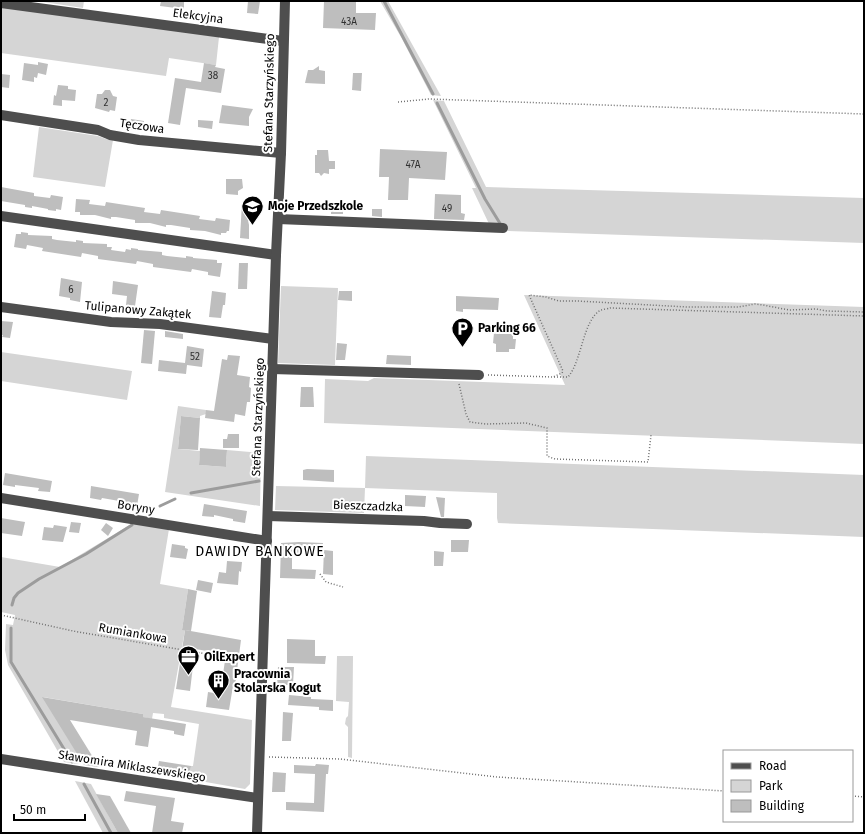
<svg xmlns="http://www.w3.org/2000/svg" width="865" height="834" viewBox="0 0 865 834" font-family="'Fira Sans',sans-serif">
<rect width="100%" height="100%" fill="#fff"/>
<g fill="#d5d5d5">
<path d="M37,1H84L83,8Z"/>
<path d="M380,1H388L441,96L431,95L401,37Z"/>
<path d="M1,7L126,23L219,37L216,65L169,58L166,76L1,53Z"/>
<path d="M433,100L444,101L486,187L864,198V243L508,231L505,226H490L472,188H476Z"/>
<path d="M39,127L98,136L106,139L113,140L105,187L33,177Z"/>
<path d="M281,286L338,288L335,365L278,363Z"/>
<path d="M524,295L864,307V444L324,423L325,379L368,381L374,378L565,385Z"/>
<path d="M1,352L132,371L127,400L1,381Z"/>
<path d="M178,406L206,410V414L200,416V418L181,416L178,449L200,451L199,465L226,467L227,450L261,453L260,506L165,492Z"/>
<path d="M366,456L864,475V537L498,523L497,518V493L365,488L364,513L275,510L276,486L365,488Z"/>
<path d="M133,523L169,529L160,584L188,589L182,630H185L171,707L252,720L250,784L245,789L189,779L191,766H193L199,724L164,718V714L153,713L152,719L143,717V714L43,697L83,762L77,764L64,762L8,665L5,650L6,624L13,625L15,615L1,612V557L60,567Z"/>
<path d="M337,656H353L352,758L348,757V727L345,724L346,718L348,716L349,702L336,701Z"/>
<path d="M75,781L91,784L118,833H103Z"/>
</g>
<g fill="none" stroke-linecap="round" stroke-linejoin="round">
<g stroke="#9c9c9c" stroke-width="3">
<path d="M384,1L433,94"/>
<path d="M437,103L485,199L501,225"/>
<path d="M191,493L259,481"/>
<path d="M160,506L175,499"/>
<path d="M12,605L14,598L18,593L39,579L86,554L132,525"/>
<path d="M11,628V662L72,762"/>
<path d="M84,784L111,833"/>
</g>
</g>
<g fill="#bebebe">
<path d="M161,1H184V9L160,6Z"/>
<path d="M248,1H260L258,14L247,13Z"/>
<path d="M324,1H356V13H376L375,30L323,28Z"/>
<path d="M38,62L48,64L46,75L38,73L37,78L34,77V82L22,80L24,63L38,65Z"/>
<path d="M204,63L216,65L215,67L225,69L221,93L186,88L180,125L168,123L175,78L201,82Z"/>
<path d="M319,66V70L325,71V84L305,83L308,70H313Z"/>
<path d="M353,73H362L361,91L352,90Z"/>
<path d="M1,74L10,75L9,88L1,87Z"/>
<path d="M58,85L68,86V89L76,90L75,101L62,100V106L53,105L54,95L56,96Z"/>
<path d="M105,90H110L113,96L117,97L115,111L110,110L109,112L95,108L97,94H102Z"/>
<path d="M222,105L253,109L249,117V126L219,123Z"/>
<path d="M131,119L144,121L142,131L129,129Z"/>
<path d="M198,120L213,121L212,129L198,127Z"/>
<path d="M380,149L447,152L445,180L409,178L408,200H388L389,177H379Z"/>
<path d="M317,150H328L329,161H335V169H329V174L324,173L321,176L319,173H315V155H317Z"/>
<path d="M226,179H242L243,188L238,191V195L226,194Z"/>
<path d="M1,187L34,193V196L50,198L51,195L63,197L61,210L56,209V211L48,210V209L32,206V208L25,207V205L1,201Z"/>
<path d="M435,194L461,195V213L465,214L464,220L434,219Z"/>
<path d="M76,199L90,200L89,204L105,206L106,202L145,208L144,212L160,214L161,210L200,216L199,219L215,221L216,218L230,220L229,231H227L226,233H221V235L205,231L190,230V228L171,225H166V227L150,223H135V220L116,217H111V219L95,215H80V212H75Z"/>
<path d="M244,202L249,225V239L240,238L242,203Z"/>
<rect x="331" y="206" width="12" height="8"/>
<path d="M372,209H382V217L372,216Z"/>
<path d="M21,232L28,233V235L52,236V239L57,240L76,242V240L83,241V243L107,244V247H112L111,250L125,252L126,249L131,250V248L138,249V250L162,252V255L167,256L186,258V256L193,257V258L217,260V263H222L220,277L208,275V272L192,269L191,272L153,267V264L137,261L136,264L98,259V256L82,253L81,257L42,251L43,248L27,245L26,249L14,247L16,234H21Z"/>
<path d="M239,263H248L247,289H238Z"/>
<path d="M61,278L82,282L80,302L70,300V298L59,296Z"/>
<path d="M113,281L138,285L135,306L126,305L127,296L112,294Z"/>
<path d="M212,291L226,293L225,305H223L221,318L209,317Z"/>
<path d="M339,291H352V301L338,300Z"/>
<path d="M456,296L499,298L498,310L463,309V312L456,311Z"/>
<path d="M1,321L13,322L10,338L2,337L3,335H1Z"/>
<path d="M144,330L155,331L152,364L141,363Z"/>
<path d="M165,331L183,334V339L165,337Z"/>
<path d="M494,333L513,334V339H516L515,349H509V352H496V344L493,343Z"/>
<path d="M337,343L347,344L345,360H336Z"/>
<path d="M187,346L204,349L202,367L187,365L186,374L158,371L159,360L185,363Z"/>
<path d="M228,355L240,356L237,375L250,377L249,387L251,388L250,402H247L245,416L235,414L234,422L205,418L206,410L214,411L222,359L227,360Z"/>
<path d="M387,355L411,356V365L386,364Z"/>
<path d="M301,387H313L314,407H300Z"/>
<path d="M181,416L200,418L198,450L178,449Z"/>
<path d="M228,434H239V448H223V439H227Z"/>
<path d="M200,448L227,450L226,467L199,465Z"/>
<path d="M307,469L334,470V482L303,480V470Z"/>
<path d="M5,473L52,481L50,492L38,491L39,488L15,485V487L3,485Z"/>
<path d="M91,486L139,494L137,506L125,504V502L102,498L101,500L90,498Z"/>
<path d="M405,495L426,496L425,507L405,506Z"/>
<path d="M436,497L445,498L444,517H441Z"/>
<path d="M204,504L247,511L245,523L233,521V519L214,515V517L202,516Z"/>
<path d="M1,518L25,522L22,536L1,533Z"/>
<path d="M71,522L81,523L79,533L69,532Z"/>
<path d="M106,523L113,528L108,536L101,530Z"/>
<path d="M54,525L67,527L63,542L42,540L44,527L53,528Z"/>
<path d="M451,540H469L468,552H451Z"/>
<path d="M299,542L323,543L322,551H299V553H292V569L316,570L315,579L280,578L281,543Z"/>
<path d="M172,544L185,546V548L188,549L186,559L170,557Z"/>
<path d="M324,550L333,551V575L323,574Z"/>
<path d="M434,551L444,552L443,566H434Z"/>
<path d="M227,561L242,562L241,572L239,571L238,585L217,583L219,572L226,573Z"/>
<path d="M198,580L213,583L211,593L196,590Z"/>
<path d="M188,589L197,591L191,631L182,630Z"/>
<path d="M185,630L241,640L235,686H233L229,710L206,707L208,692L220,694L226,654L195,649L190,691L176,689Z"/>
<path d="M287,639L315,640V656H326L325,664L287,663Z"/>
<path d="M278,667H294L293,685H277Z"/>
<path d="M289,695L311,697V699L333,700V711L319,710V707L288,705Z"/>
<path d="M42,697L143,714V717L186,724L184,736L174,734V731L151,727L148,747L135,745L137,731L70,720L99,767L84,765Z"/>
<path d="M283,712L293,713L291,741H282Z"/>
<path d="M159,761L191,766L189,779L157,773Z"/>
<path d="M316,764L329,765L328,774H326L324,812L286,810V802L314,803L315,774L294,773V765L315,766Z"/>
<path d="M273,772L286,773L285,792H272Z"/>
<path d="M126,791L175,798L171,821L184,823L182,833H152L156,806L124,801Z"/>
<path d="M96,794L110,796L131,833H118Z"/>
</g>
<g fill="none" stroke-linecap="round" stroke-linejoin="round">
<g stroke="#707070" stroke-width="1.5" stroke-dasharray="1 2" stroke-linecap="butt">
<path d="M398,102L429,99L864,114"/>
<path d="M488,375L553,377L562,373L563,371L529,295L546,297L559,301H577L687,307H738L755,304L763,305L789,310L816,309L827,311L864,312"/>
<path d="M554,377H568C582,361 583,319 601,310C604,309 608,309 610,308L864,316"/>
<path d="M459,384L466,414L470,422L486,424L526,423L547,428V456L555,459L648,462L651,435"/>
<path d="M320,574L326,582L343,587"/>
<path d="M1,615L73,631L253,662"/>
<path d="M269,757L340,759L497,777L724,791"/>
<path d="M852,796L864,797"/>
</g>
<g stroke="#4e4e4e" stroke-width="10">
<path d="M1,3L283,41"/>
<path d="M1,115L98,130L110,135L139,140L281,153"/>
<path d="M1,216L276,255"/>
<path d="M278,219L503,228"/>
<path d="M1,307L111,322L160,324L273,339"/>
<path d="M272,369L479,375"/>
<path d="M1,498L267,541"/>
<path d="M268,516L424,521L440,523L467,524"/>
<path d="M1,759L150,782L258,798"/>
<path d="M257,833L276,255L281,153L285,1"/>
</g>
</g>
<defs>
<symbol id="school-pin" viewBox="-11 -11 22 30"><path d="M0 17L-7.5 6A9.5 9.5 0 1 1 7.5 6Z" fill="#000" stroke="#fff"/><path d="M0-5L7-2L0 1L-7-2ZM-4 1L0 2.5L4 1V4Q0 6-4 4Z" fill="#fff"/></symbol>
<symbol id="parking-pin" viewBox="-11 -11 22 30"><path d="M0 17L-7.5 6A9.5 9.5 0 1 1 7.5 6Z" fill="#000" stroke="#fff"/><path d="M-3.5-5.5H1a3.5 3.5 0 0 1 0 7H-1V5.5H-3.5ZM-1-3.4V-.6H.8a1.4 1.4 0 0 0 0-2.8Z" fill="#fff"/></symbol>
<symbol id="office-pin" viewBox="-11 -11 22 30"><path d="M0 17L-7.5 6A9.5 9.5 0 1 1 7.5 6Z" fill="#000" stroke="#fff"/><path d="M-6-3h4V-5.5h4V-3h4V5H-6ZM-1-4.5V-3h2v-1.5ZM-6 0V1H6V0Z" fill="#fff"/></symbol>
<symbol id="building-pin" viewBox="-11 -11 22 30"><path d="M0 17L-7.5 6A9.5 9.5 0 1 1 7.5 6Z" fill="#000" stroke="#fff"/><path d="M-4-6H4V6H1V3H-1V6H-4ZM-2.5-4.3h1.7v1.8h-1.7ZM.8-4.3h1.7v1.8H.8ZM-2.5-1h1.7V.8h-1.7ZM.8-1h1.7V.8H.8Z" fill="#fff"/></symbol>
</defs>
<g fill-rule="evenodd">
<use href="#school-pin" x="240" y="194" width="25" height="34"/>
<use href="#parking-pin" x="450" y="316" width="25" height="34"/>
<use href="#office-pin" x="176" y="644" width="25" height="34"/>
<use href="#building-pin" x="206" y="668" width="25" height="34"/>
</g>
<g text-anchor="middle" stroke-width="4" stroke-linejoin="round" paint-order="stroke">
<g font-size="10" fill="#303030">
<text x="349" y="25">43A</text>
<text x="213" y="79">38</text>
<text x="106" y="106">2</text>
<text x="413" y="168">47A</text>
<text x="447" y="212">49</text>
<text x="71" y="293">6</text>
<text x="195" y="360">52</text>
</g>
<g font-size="12" fill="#000" stroke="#fff">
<text transform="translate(198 16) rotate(8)" y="4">Elekcyjna</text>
<text transform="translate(269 93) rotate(-89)" y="4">Stefana Starzyńskiego</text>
<text transform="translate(142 126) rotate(8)" y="4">Tęczowa</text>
<text transform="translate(138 310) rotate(5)" y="4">Tulipanowy Zakątek</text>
<text transform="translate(258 417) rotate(-88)" y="4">Stefana Starzyńskiego</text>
<text transform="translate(368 506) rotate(2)" y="4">Bieszczadzka</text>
<text transform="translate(136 507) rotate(9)" y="4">Boryny</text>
<text transform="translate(133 633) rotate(10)" y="4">Rumiankowa</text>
<text transform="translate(132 766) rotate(9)" y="4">Sławomira Miklaszewskiego</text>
</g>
<g font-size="12" font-weight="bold" fill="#000" stroke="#fff" text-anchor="start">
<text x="268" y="210">Moje Przedszkole</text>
<text x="478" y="332">Parking 66</text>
<text x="204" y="661">OilExpert</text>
<text x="234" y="678">Pracownia<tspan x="234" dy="14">Stolarska Kogut</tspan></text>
</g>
<g font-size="14" letter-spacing="1" fill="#000" stroke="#fff">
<text x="260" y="556">DAWIDY BANKOWE</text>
</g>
</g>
<rect width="865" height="834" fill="none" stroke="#000000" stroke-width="4"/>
<rect x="723" y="750" width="130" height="72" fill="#ffffff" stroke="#999999"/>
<rect x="731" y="763" width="20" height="6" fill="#4e4e4e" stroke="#999999"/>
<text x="759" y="770" font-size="12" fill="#000000">Road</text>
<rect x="731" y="780" width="20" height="12" fill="#d5d5d5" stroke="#999999"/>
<text x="759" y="790" font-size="12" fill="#000000">Park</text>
<rect x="731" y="800" width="20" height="12" fill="#bebebe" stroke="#999999"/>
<text x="759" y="810" font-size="12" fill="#000000">Building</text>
<path d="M14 814v6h71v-6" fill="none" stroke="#000000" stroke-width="2"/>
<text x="20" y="814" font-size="12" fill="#000000" stroke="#ffffff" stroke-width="3" paint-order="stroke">50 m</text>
</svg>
